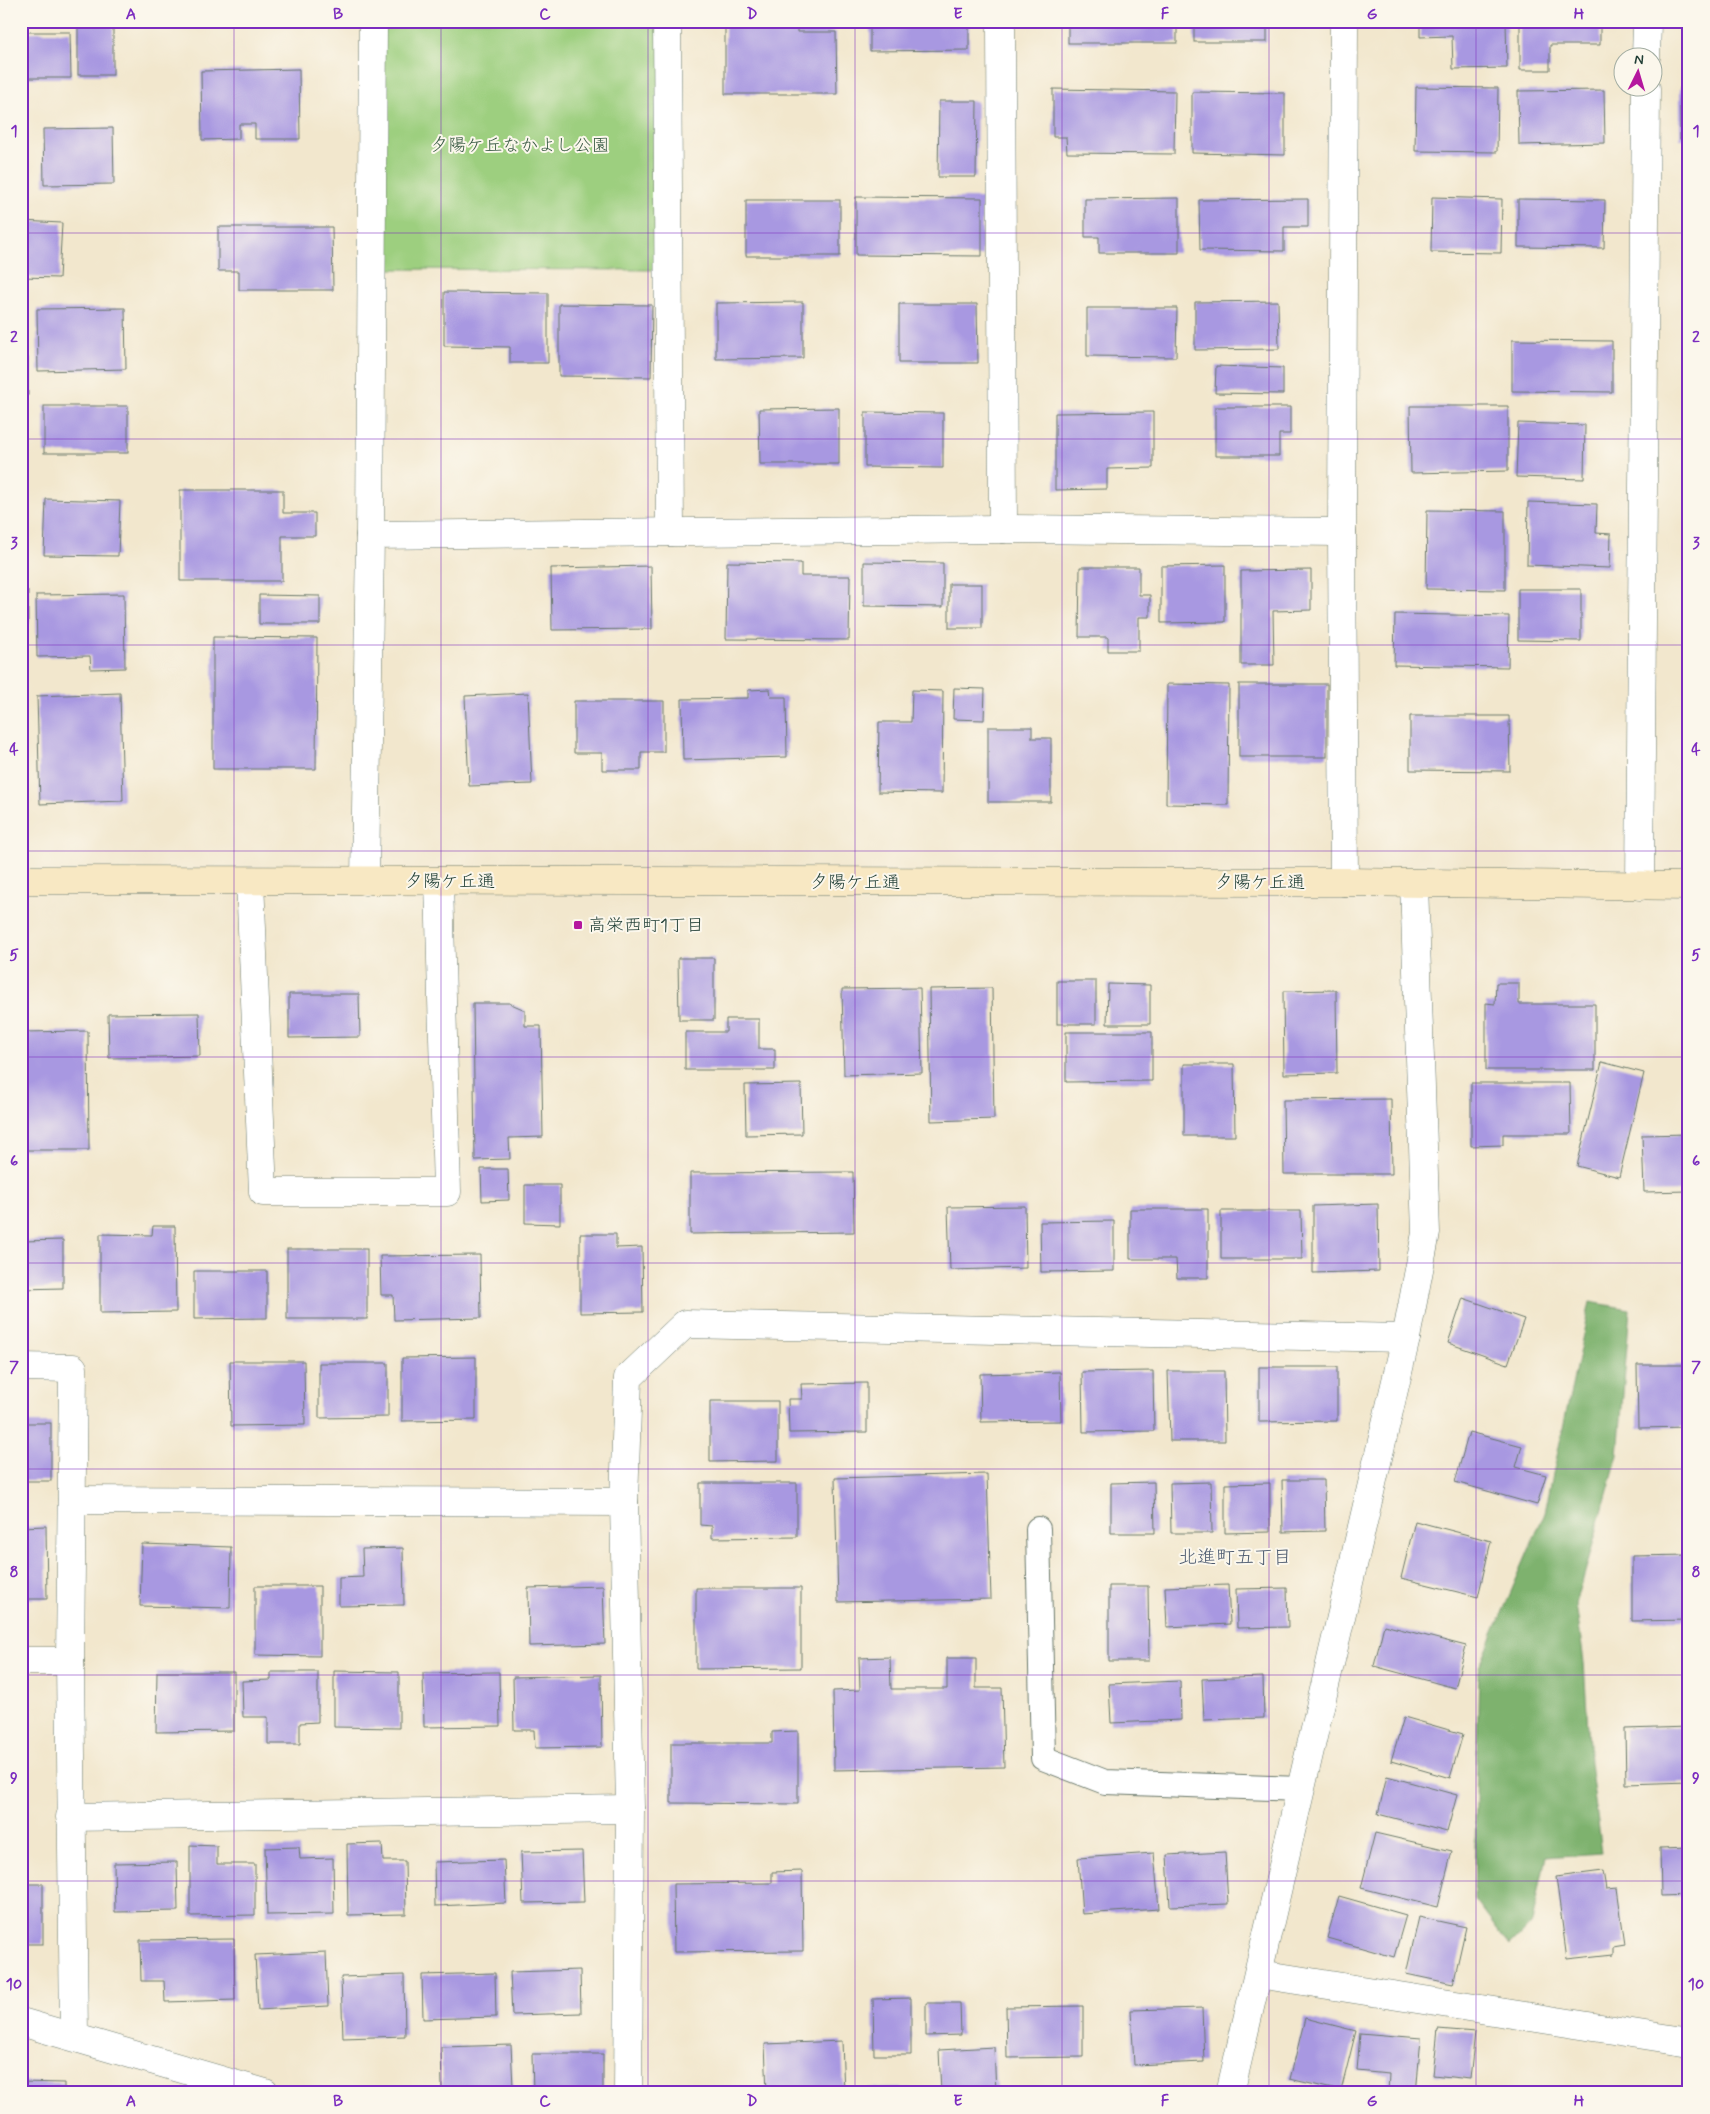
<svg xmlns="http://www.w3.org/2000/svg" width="1710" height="2114" viewBox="0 0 1710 2114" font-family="Mynerve,'Klee One',sans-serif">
<rect width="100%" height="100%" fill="#fbf7ec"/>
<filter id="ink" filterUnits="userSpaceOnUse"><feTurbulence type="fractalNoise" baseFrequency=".02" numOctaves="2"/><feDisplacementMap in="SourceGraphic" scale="10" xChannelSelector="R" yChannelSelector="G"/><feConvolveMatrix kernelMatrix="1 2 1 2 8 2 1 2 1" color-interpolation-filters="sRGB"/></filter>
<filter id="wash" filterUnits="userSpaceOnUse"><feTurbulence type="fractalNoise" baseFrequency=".0096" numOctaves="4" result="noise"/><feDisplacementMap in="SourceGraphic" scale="20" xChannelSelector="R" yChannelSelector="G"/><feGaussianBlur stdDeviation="1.12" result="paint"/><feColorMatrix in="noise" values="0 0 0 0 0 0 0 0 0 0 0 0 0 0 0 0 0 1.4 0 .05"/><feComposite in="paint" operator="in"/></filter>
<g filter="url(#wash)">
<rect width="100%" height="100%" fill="#f2e7cd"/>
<path fill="#9dcf7f" stroke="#5e865a" d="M373,21H667L668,270L372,269Z"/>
<path fill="#7eb26e" stroke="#4e7851" d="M1590,1302L1630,1309L1618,1455L1576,1604L1584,1662L1590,1763L1602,1853L1546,1857L1532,1923L1510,1946L1474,1898L1479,1667L1545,1512Z"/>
<g id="blocks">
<g fill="#a898e1">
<rect x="78" y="21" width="35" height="54"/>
<path d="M725,21H797V32H836L837,94H725Z"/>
<path d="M870,21H969V50L870,51Z"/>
<rect x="1068" y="21" width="109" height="22"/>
<rect x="1194" y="21" width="73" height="21"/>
<path d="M1420,21H1506L1507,68L1453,69L1452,36L1420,37Z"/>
<path d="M1520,21H1600V45H1550V70H1520Z"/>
<path d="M21,32H70L71,78H21Z"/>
<path d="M299,69L300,139H255V124H239V139L202,140L201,71Z"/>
<path d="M1416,87L1498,88L1497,152L1415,151Z"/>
<rect x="1680" y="88" width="9" height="51"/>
<path d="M1053,89L1175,91L1174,154L1067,153L1066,137H1053Z"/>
<path d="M1604,90L1605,143L1519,145L1518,91Z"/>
<path d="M1192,92L1285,93V155L1192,153Z"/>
<path d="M939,101H977L976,177H938Z"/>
<path d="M113,128L114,184L44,185L43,129Z"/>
<path d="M856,197L982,198V256L856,255Z"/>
<path d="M1432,197L1502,199L1501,253L1431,252Z"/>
<path d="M1179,198V253H1099V237H1085V199Z"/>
<path d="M1308,199V227H1284V251L1200,250L1199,200Z"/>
<path d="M1518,199L1605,200L1604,248L1518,247Z"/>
<rect x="746" y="200" width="94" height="56"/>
<path d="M21,221L62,223L59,278L21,277Z"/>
<path d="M218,227H332L333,290H239V271H218Z"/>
<path d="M444,292L548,293V363H510V347L444,346Z"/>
<path d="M1278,301L1279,349L1195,350V302Z"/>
<path d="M803,302V358L716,359V303Z"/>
<path d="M559,304L652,305L651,377L559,376Z"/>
<path d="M899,304H977L978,363H899Z"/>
<path d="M125,308L126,369L38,371L37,309Z"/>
<path d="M1087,308H1177L1176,357L1087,356Z"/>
<path d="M1512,340L1612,341V392L1512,391Z"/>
<rect x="21" y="358" width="7" height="37"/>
<path d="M1216,366L1283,368V394L1215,393Z"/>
<rect x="44" y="406" width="84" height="47"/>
<path d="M1410,406H1508V471L1411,473Z"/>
<path d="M1215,407H1290V434H1279V456H1215Z"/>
<path d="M839,408V464H760L759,409Z"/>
<path d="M865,412L943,413V468L865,467Z"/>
<path d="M1153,412V468L1107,469V489L1055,490V413Z"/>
<path d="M1518,423L1585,425L1584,479L1516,477Z"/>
<path d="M180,490H283V513H315V536H282V581H180Z"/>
<path d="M46,499L120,501L118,556L44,555Z"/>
<path d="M1528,502L1597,504L1596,533L1611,534L1610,568L1527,565Z"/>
<path d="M1427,510L1505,511V590L1426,589Z"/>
<path d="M727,562L801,563V576H850L849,640L726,639Z"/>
<path d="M864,562L943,563V607L864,606Z"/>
<path d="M1225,565V622L1161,623V566Z"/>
<path d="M651,566L652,629L552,630L551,568Z"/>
<path d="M1080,567H1139V595H1150V617H1139V651H1108V637H1079Z"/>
<path d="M1311,570V610L1273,611L1274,665H1241V571Z"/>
<rect x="949" y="584" width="33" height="44"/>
<path d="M1518,589H1581V641L1518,640Z"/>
<rect x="21" y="591" width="7" height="33"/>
<path d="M124,594L125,668L91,669L90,656L37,657L36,595Z"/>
<path d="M259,595L320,596V624H259Z"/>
<path d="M1395,614L1509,616L1508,667L1394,665Z"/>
<path d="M213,637L317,638L316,769H213Z"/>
<path d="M1167,684L1229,685L1228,805L1166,804Z"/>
<rect x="1239" y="684" width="88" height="73"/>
<path d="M954,688L985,689L984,720L953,719Z"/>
<path d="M770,689L771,697H786L787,757L683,760L682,699L748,698V690Z"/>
<path d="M912,690L943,691L942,793L878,792L879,722H911Z"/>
<path d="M120,693L123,801L40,804L37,696Z"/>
<path d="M528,693L532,784L469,786L465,696Z"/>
<path d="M574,701H664V752H641V770H602V753H574Z"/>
<path d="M1410,716H1509L1510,771L1410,770Z"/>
<path d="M988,727H1032V738H1051V802H988Z"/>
<path d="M678,958H714V1020H679Z"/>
<rect x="1057" y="981" width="39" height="43"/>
<path d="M1496,983H1519V1004H1595V1070H1486V1003L1495,1004Z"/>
<path d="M1108,984L1150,985V1024H1107Z"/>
<path d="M920,988L922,1073L844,1075L842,989Z"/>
<path d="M992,988L994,1119L931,1121L929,989Z"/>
<path d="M1336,990L1337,1073L1284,1074L1283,991Z"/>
<path d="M289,994H359L360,1037L289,1038Z"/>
<path d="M473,1003H509L525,1010V1026H541L543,1137L509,1138L510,1159L475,1160Z"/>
<path d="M199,1013L200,1056L109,1058L108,1014Z"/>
<path d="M726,1019H759V1049H775V1070H685V1032H726Z"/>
<path d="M88,1031L89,1150H21V1032Z"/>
<path d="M1066,1032H1152V1081L1066,1082Z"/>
<path d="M1602,1062L1644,1073L1619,1177L1577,1166Z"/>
<path d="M1184,1064H1234L1235,1136H1184Z"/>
<path d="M1471,1083H1570L1571,1134H1503V1145L1471,1146Z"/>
<path d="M801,1084L802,1134L746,1135L745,1085Z"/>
<path d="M1391,1099L1392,1174H1284L1283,1100Z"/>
<path d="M1689,1134V1191L1644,1192L1642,1135Z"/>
<path d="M481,1169H508L509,1200L482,1201Z"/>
<path d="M853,1172L854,1232L690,1234V1173Z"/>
<path d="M525,1185H560V1224L525,1223Z"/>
<path d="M1378,1204L1379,1271L1313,1273V1206Z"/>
<path d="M1025,1206L1026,1268L950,1270L948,1207Z"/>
<path d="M1130,1209H1208V1278H1177L1176,1259H1130Z"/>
<path d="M1221,1211H1301L1302,1259H1221Z"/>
<path d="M1114,1221V1271L1041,1272L1040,1222Z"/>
<path d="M153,1226H175L176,1312L100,1313V1234L152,1235Z"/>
<path d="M580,1234H616V1248L642,1247L643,1312L580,1313Z"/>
<path d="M63,1240V1288L21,1289V1241Z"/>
<rect x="287" y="1249" width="80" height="70"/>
<path d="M480,1255L481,1318L394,1320L393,1295H381L380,1256Z"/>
<path d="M194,1271H267V1318L194,1319Z"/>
<path d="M1463,1298L1524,1319L1508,1364L1448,1343Z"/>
<path d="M476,1357V1420L402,1421V1358Z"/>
<path d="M230,1361H304L305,1425L231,1426Z"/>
<path d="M319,1363H388V1417L319,1418Z"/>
<path d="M1637,1365H1689V1427L1638,1428Z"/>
<path d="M1259,1367H1337V1421L1259,1422Z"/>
<path d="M1153,1371L1154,1431L1083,1432L1082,1372Z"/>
<path d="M1168,1371H1224L1225,1441H1170Z"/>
<path d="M1060,1372L1061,1421L981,1422L980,1374Z"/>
<path d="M867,1383V1432L789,1433L788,1399H802L801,1384Z"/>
<path d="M710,1401H778V1461L710,1462Z"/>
<rect x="21" y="1423" width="30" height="58"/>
<path d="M1469,1432L1522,1446L1516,1467L1546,1475L1537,1505L1455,1482Z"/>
<path d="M987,1474L991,1599L838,1602L835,1478Z"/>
<path d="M1282,1480H1324L1325,1531L1283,1532Z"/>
<path d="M1154,1482L1155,1533H1111V1483Z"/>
<path d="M1211,1482L1212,1533H1171L1170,1483Z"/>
<path d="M700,1483H797V1537L712,1538V1526L700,1525Z"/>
<path d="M1270,1483V1532L1225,1533V1484Z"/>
<path d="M1415,1521L1491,1541L1478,1597L1401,1578Z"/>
<path d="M46,1526L47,1599H21V1527Z"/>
<path d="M142,1544L231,1547L230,1608L140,1606Z"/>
<path d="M403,1548L404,1605L339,1606V1578L363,1577L362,1549Z"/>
<path d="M1689,1555V1620L1632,1621V1556Z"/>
<path d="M1228,1585L1230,1624L1167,1627L1165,1587Z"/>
<path d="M255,1586H320V1656L255,1655Z"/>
<path d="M603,1586L605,1644L529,1646L528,1588Z"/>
<path d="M1109,1586H1148L1149,1661H1109Z"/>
<path d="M696,1588H801V1668L696,1669Z"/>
<path d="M1287,1588L1288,1627L1237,1628L1236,1589Z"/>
<path d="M1384,1625L1466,1646L1455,1688L1374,1666Z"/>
<path d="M890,1657L891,1689H947V1658H976V1688H1002L1004,1767L834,1770L833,1691L860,1690L859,1658Z"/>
<path d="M334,1671L399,1672V1728L334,1727Z"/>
<path d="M157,1672H234V1731L156,1732Z"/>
<path d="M271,1672H318V1722L300,1723V1744H268V1717H243L242,1681L271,1680Z"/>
<path d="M499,1672L500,1726L424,1727L423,1673Z"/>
<path d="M601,1675L602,1747L535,1748L534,1730H514L513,1677Z"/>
<path d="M1263,1677L1264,1718L1204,1720L1202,1679Z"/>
<path d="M1180,1681L1181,1720L1111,1723L1109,1684Z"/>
<path d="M1404,1717L1463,1734L1450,1778L1391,1761Z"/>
<path d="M1689,1727V1782L1626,1784L1625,1729Z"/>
<path d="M798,1731V1804L671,1803V1743H772V1732Z"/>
<path d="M1387,1776L1457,1795L1447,1832L1378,1814Z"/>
<path d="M1375,1833L1452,1851L1438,1907L1361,1888Z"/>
<path d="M382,1843L383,1861H405L406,1914L348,1915L347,1844Z"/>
<path d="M190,1845L217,1846V1864H255V1915L190,1916Z"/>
<path d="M299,1847L300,1859L333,1858L334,1914L267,1915L265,1848Z"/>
<path d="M1689,1847V1895L1661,1896L1660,1848Z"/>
<path d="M582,1851L584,1902L523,1903L521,1852Z"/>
<path d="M1225,1852L1228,1904L1170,1906L1167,1855Z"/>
<path d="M1154,1853L1159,1909L1082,1914L1078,1858Z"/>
<path d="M504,1860L506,1903L435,1906L434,1862Z"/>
<path d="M177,1862L178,1911L115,1912L114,1863Z"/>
<path d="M802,1871L803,1951L674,1952L673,1884L772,1883V1872Z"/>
<path d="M1603,1871L1606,1889L1617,1888L1625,1945L1613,1947V1954L1567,1959L1556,1877Z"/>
<rect x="21" y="1884" width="22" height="60"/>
<path d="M1339,1896L1406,1915L1394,1957L1327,1938Z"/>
<path d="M1419,1917L1466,1927L1453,1984L1406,1974Z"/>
<path d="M234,1939L235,2000L165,2002L164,1981H141L140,1940Z"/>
<path d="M326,1952L328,2006L258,2010L255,1955Z"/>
<path d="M580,1970L581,2013L512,2015L510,1972Z"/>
<path d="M495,1973L496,2017L423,2019L422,1975Z"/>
<path d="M404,1975L405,2036L343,2038L341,1977Z"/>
<path d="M911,1998V2055H874L873,1999Z"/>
<path d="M926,2003H960L961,2035L926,2036Z"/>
<path d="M1083,2006V2057L1007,2058L1006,2007Z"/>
<path d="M1202,2008L1204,2062L1134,2065L1131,2010Z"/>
<path d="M1305,2018L1356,2031L1341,2091L1290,2079Z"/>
<path d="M1438,2029L1475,2032L1470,2079L1433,2075Z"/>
<path d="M1360,2033L1421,2038L1416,2093H1388L1389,2074L1357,2071Z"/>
<path d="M842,2041L844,2093H767L765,2044Z"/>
<path d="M511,2045L513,2087L442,2089L441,2047Z"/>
<path d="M994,2047L996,2093H941L939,2050Z"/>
<path d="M532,2054H603V2093H533Z"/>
<path d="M21,2082L64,2083V2093H21Z"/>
<path d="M912,2088V2093H866V2089Z"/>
</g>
</g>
</g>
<g filter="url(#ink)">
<use href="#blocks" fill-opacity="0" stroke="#69786a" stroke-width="1"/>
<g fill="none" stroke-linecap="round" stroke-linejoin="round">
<defs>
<path id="lane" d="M1038,1529L1043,1758L1105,1782L1302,1789"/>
<g id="street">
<path d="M667,21L670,532"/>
<path d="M1001,21L1003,529"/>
<path d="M1344,21L1342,532L1344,882"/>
<path d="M1646,58L1647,21"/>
<path d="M370,535L1003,529L1342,532"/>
<path d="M250,881L263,1192H447L439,881"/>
<path d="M365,881L370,535L373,21"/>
<path d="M1640,886L1646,88"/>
<path d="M21,1367L73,1368L70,1661L74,2035"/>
<path d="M72,1500L624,1502"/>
<path d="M21,1661H70"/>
<path d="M70,1817L630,1809"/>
<path d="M1259,1974L1689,2042"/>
<path d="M21,2022L265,2093"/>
<path d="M628,2093L630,1809L624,1502L628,1378L685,1324L1406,1338"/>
<path d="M1230,2093L1406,1338L1426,1233L1414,884"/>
</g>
<path id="secondary" d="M21,880L1344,882L1689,886"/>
</defs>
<use href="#lane" stroke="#69786a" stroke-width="26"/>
<use href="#street" stroke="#69786a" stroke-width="29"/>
<use href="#secondary" stroke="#69786a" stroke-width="29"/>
<use href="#lane" stroke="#fff" stroke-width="24"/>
<use href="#street" stroke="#fff" stroke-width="28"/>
<use href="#secondary" stroke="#f8e8c3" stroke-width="28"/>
</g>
</g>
<path fill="none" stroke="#7b2cbf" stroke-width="1" stroke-opacity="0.55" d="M234,21V2093M441,21V2093M648,21V2093M855,21V2093M1062,21V2093M1269,21V2093M1476,21V2093M21,233H1689M21,439H1689M21,645H1689M21,851H1689M21,1057H1689M21,1263H1689M21,1469H1689M21,1675H1689M21,1881H1689"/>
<rect fill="#b5179e" stroke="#fbf7ec" stroke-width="2" x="573" y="920" width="10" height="10" rx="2.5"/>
<g text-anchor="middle" stroke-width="4" stroke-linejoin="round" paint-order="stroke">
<g font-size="18" fill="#385a43" stroke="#fbf7ec">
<text x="520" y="151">夕陽ケ丘なかよし公園</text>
</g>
<g font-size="18" fill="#1f3d34" stroke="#fbf7ec">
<text x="450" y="887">夕陽ケ丘通</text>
<text x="855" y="888">夕陽ケ丘通</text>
<text x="1260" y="888">夕陽ケ丘通</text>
</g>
<g font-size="18" fill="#1f3d34" stroke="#fbf7ec" text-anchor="start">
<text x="588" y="931">高栄西町1丁目</text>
</g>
<g font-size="19" fill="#4f5d71" stroke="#fbf7ec">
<text x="1235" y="1563">北進町五丁目</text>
</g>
</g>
<rect width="1710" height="2114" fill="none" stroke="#fbf7ec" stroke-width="55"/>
<g transform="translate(1638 72) rotate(5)"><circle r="24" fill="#fbf7ec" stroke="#a3ada2"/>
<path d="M0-4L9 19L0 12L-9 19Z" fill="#b5179e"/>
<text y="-8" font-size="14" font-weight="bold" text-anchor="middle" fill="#1f3d34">N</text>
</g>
<rect x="28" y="28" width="1654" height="2058" fill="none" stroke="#7b2cbf" stroke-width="2"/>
<g font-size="16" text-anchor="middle" font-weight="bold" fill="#7b2cbf">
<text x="131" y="19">A</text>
<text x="338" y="19">B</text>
<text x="545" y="19">C</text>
<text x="752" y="19">D</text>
<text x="958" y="19">E</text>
<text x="1165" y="19">F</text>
<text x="1372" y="19">G</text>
<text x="1579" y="19">H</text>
<text x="14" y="136">1</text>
<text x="1696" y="136">1</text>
<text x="14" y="342">2</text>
<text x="1696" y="342">2</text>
<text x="14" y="548">3</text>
<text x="1696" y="548">3</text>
<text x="14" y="754">4</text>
<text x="1696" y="754">4</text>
<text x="14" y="960">5</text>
<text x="1696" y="960">5</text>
<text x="14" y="1166">6</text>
<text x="1696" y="1166">6</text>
<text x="14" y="1372">7</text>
<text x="1696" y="1372">7</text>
<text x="14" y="1577">8</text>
<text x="1696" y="1577">8</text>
<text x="14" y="1783">9</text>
<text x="1696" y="1783">9</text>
<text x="14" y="1989">10</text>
<text x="1696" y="1989">10</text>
<text x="131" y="2106">A</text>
<text x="338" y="2106">B</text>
<text x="545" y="2106">C</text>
<text x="752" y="2106">D</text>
<text x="958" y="2106">E</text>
<text x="1165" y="2106">F</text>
<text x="1372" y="2106">G</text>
<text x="1579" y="2106">H</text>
</g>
</svg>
